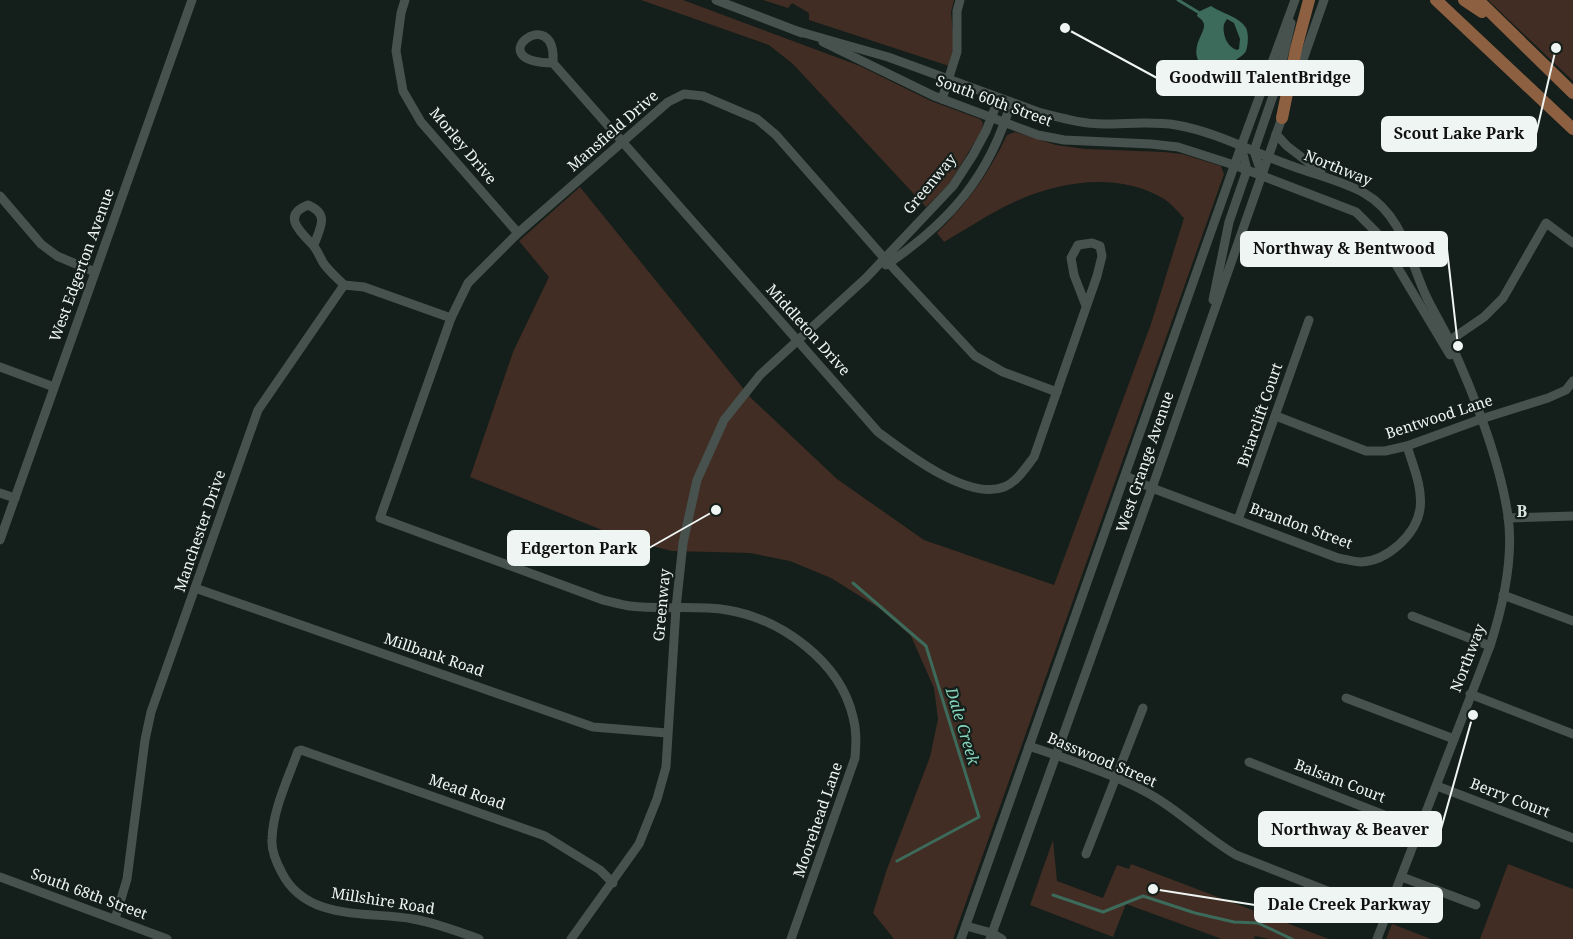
<svg xmlns="http://www.w3.org/2000/svg" width="1573" height="939" viewBox="0 0 1573 939" font-family="'Noto Serif',serif">
<rect width="100%" height="100%" fill="#141e1a"/>
<g fill="#412d23">
<path d="M641,0H683L860,66L931,101L980,119L983,123L982,130L949,184L926,207L793,64L769,45Z"/>
<path d="M763,0H954L951,12L954,45L949,66L809,20V13L792,3L788,8Z"/>
<path d="M1488,0H1573V81Z"/>
<path d="M1015,132L1056,145L1085,149L1164,152L1182,154L1221,166L1224,174L953,939H894L873,913L887,869L930,757L938,719L934,688L911,636L879,608L831,578L790,561L750,553L672,551L627,540L470,477L513,352L549,277L519,241L580,187L751,398L837,479L924,540L1054,585L1151,324L1184,218C1178,212 1171,203 1164,199C1114,169 1049,183 1000,209C981,219 963,231 944,242L937,233C968,202 988,175 1007,135Z"/>
<path d="M1053,840L1057,881L1103,898L1117,865L1129,869L1131,864L1329,939H1269L1255,936L1254,939H1222L1126,904L1113,937L1030,905Z"/>
<path d="M1508,864L1573,889V939H1480Z"/>
<path d="M1392,924L1431,939H1386Z"/>
</g>
<path fill="#3c6a5b" fill-rule="evenodd" d="M1211,6C1221,13 1240,17 1246,28C1249,34 1248,46 1246,51C1244,55 1238,58 1235,61C1225,72 1213,81 1201,65C1187,47 1209,30 1203,22C1202,19 1199,18 1197,16L1198,12ZM1227,19L1234,23L1240,39L1239,49L1237,50C1227,47 1222,34 1224,24Z"/>
<g fill="none" stroke-linecap="round" stroke-linejoin="round">
<g stroke="#3c6a5b" stroke-width="3">
<path d="M1178,0L1198,12"/>
<path d="M853,583L926,646L979,817L897,861"/>
<path d="M1053,895L1103,912L1143,896L1195,913L1234,922L1258,923L1292,939"/>
</g>
<g stroke="#47524e" stroke-width="9">
<path d="M405,0L401,13L396,51L403,91L421,122L518,233"/>
<path d="M716,0L802,33"/>
<path d="M797,31L888,57L1041,113C1062,118 1082,124 1104,124C1128,124 1152,121 1176,125C1217,132 1254,153 1292,166C1316,175 1342,181 1364,193C1403,215 1409,259 1426,296C1433,311 1442,325 1449,340C1473,391 1500,461 1508,516C1514,559 1503,606 1490,646L1377,939"/>
<path d="M823,42L934,96L1038,135L1064,140L1151,144L1178,147L1234,165L1356,212L1377,233L1450,355"/>
<path d="M553,63C477,62 557,0 553,63L878,432C906,453 968,501 1004,487C1017,482 1026,467 1034,457L1097,276L1102,256L1100,246L1092,243L1078,245L1071,258L1074,275L1086,306"/>
<path d="M1292,91L1324,0"/>
<path d="M942,99L957,52V11L960,0"/>
<path d="M1276,134L1287,146L1321,172"/>
<path d="M1262,175L1254,151L1277,84L1291,23"/>
<path d="M0,196L41,244L57,256L95,272"/>
<path d="M314,245C320,228 330,214 308,205C282,215 299,231 312,244C317,249 320,258 324,264C330,272 337,278 344,285"/>
<path d="M886,265C949,223 990,176 1011,102"/>
<path d="M344,285L364,287L451,318"/>
<path d="M1213,300L1229,222L1247,170L1241,146"/>
<path d="M1446,343L1484,317L1503,298L1546,223L1573,243"/>
<path d="M0,367L54,387"/>
<path d="M1276,416L1366,451H1385L1407,446L1481,419L1548,398L1566,390L1573,381"/>
<path d="M1126,476L1152,488L1338,558C1345,559 1354,562 1361,562C1387,561 1416,535 1420,509C1423,488 1413,466 1407,446"/>
<path d="M0,493L15,498"/>
<path d="M1508,518L1573,516"/>
<path d="M1238,520L1309,320"/>
<path d="M0,540L192,0"/>
<path d="M195,588L593,727L667,733"/>
<path d="M1503,595L1573,621"/>
<path d="M1412,616L1490,646"/>
<path d="M1470,694L1573,734"/>
<path d="M1346,698L1454,739"/>
<path d="M1029,746C1070,760 1126,778 1161,801C1187,818 1209,839 1236,855L1386,914"/>
<path d="M1249,762L1420,829"/>
<path d="M1437,786L1573,838"/>
<path d="M1086,854L1143,708"/>
<path d="M0,877L167,939"/>
<path d="M1402,877L1476,905"/>
<path d="M115,919L127,879L145,740L151,712L258,410L344,285"/>
<path d="M966,926L992,933L1002,939"/>
<path d="M479,939C457,931 436,923 413,919C369,911 307,922 282,873C276,862 271,851 272,839C273,809 288,779 298,751L301,750L545,836L600,870L613,883"/>
<path d="M571,939L639,844L657,799L666,767L676,608L683,543L697,480L724,420L760,375L866,278L953,186L973,155L986,131L999,98"/>
<path d="M791,939L855,758C856,744 857,731 853,717C840,661 781,619 727,610C695,605 662,610 630,606C621,605 612,602 603,600L380,518L451,318L468,283L518,233L668,102L684,94L703,96L757,119L776,135L885,259L975,356L1003,372L1057,392"/>
<path d="M961,939L1238,155L1295,0"/>
<path d="M990,939L1152,488L1284,112"/>
</g>
<g stroke="#8d6041" stroke-width="12">
<path d="M1436,0L1573,129"/>
<path d="M1464,0L1482,12"/>
<path d="M1478,0L1573,93"/>
<path d="M1282,118L1296,49L1309,0"/>
</g>
</g>
<g text-anchor="middle" stroke-width="4.5" stroke-linejoin="round" paint-order="stroke">
<g font-size="15" fill="#eff5f3" stroke="#141e1a">
<text transform="translate(994 101) rotate(20)" y="5">South 60th Street</text>
<text transform="translate(613 131) rotate(-41)" y="5">Mansfield Drive</text>
<text transform="translate(463 146) rotate(50)" y="5">Morley Drive</text>
<text transform="translate(1338 168) rotate(22)" y="5">Northway</text>
<text transform="translate(930 184) rotate(-50)" y="5">Greenway</text>
<text transform="translate(82 265) rotate(-70)" y="5">West Edgerton Avenue</text>
<text transform="translate(808 330) rotate(48)" y="5">Middleton Drive</text>
<text transform="translate(1260 415) rotate(-71)" y="5">Briarclift Court</text>
<text transform="translate(1439 417) rotate(-18)" y="5">Bentwood Lane</text>
<text transform="translate(1145 462) rotate(-71)" y="5">West Grange Avenue</text>
<text transform="translate(1301 526) rotate(20)" y="5">Brandon Street</text>
<text transform="translate(200 531) rotate(-71)" y="5">Manchester Drive</text>
<text transform="translate(662 605) rotate(-85)" y="5">Greenway</text>
<text transform="translate(434 655) rotate(19)" y="5">Millbank Road</text>
<text transform="translate(1468 658) rotate(-69)" y="5">Northway</text>
<text transform="translate(1102 760) rotate(23)" y="5">Basswood Street</text>
<text transform="translate(1340 781) rotate(21)" y="5">Balsam Court</text>
<text transform="translate(467 792) rotate(19)" y="5">Mead Road</text>
<text transform="translate(1510 798) rotate(21)" y="5">Berry Court</text>
<text transform="translate(818 820) rotate(-71)" y="5">Moorehead Lane</text>
<text transform="translate(89 894) rotate(20)" y="5">South 68th Street</text>
<text transform="translate(383 901) rotate(9)" y="5">Millshire Road</text>
</g>
<g font-size="16" font-weight="bold" fill="#d6e3de" stroke="#141e1a">
<text x="1522" y="517">B</text>
</g>
<g font-size="16" font-style="italic" fill="#87d5bb" stroke="#141e1a">
<text transform="translate(963 726) rotate(73)" y="6">Dale Creek</text>
</g>
</g>
<path fill="none" stroke="#eff5f3" stroke-width="2" d="M1065 28L1157 78M1556 48L1536 134M1458 346L1447 249M716 510L649 548M1473 715L1441 829M1153 889L1255 905"/>
<g fill="#eff5f3" stroke="#141e1a" stroke-width="2">
<circle cx="1065" cy="28" r="6"/>
<circle cx="1556" cy="48" r="6"/>
<circle cx="1458" cy="346" r="6"/>
<circle cx="716" cy="510" r="6"/>
<circle cx="1473" cy="715" r="6"/>
<circle cx="1153" cy="889" r="6"/>
</g>
<g fill="#eff5f3" stroke="#eff5f3" stroke-width="2">
<rect x="1157" y="61" width="206" height="34" rx="6"/>
<rect x="1382" y="117" width="154" height="34" rx="6"/>
<rect x="1241" y="232" width="206" height="34" rx="6"/>
<rect x="508" y="531" width="141" height="34" rx="6"/>
<rect x="1259" y="812" width="182" height="34" rx="6"/>
<rect x="1255" y="888" width="187" height="34" rx="6"/>
</g>
<g font-size="16" text-anchor="middle" font-weight="bold" fill="#111">
<text x="1260" y="83">Goodwill TalentBridge</text>
<text x="1459" y="139">Scout Lake Park</text>
<text x="1344" y="254">Northway &amp; Bentwood</text>
<text x="579" y="554">Edgerton Park</text>
<text x="1350" y="835">Northway &amp; Beaver</text>
<text x="1349" y="910">Dale Creek Parkway</text>
</g>
</svg>
